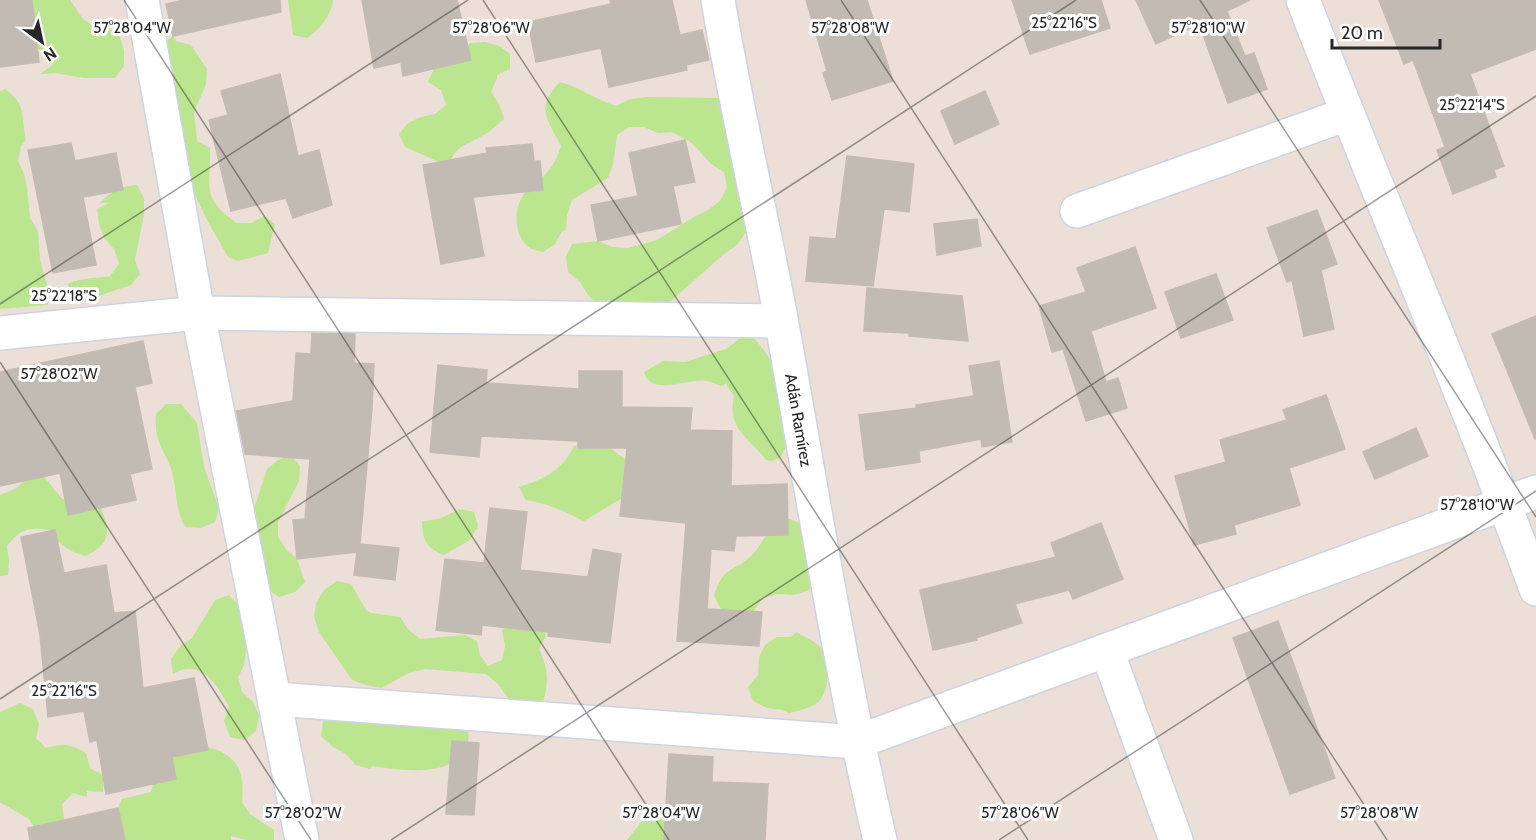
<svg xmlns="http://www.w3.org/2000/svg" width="1536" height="840" viewBox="0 0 1536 840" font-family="Cabin,sans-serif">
<rect width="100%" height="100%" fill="#ebdfd7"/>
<g fill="#bce590">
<path d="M11,0H70L83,19L95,27L109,28L120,37L124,51V66L115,78H84L55,73L40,74L54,64L45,52L32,46Z"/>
<path d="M288,0H333V2C328,19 321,28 307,38L293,35Z"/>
<path d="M173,36L176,41L191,45L207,69L206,84L194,112L197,141L210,148C211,186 200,198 237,223H251L264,216L275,224L268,253L238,261L228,257L206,218L187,178L161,45Z"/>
<path d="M485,42L499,46L510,54V69L497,75V78L491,92L499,104L504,119C496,126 489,133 480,137C462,147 456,146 448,166L405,147L399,134L408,123L421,117L435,114L446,105L441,90L428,82L434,69L459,53L470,43Z"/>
<path d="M560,82C580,87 596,100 616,106L630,99L645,97L722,98L753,222L737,245L724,254L671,301L658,309L599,306L588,295L580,282L568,272L566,257L572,244L598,241L612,247L628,248L657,240L694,217L708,210L720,201L727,187L724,172L711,164L692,143L672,132L658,133L644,127H629L617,135L613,165L608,178L572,200L567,215L566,230L562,231L555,244L543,252C539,251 533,250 530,248C513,237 513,207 525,193C527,189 532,186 535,184C549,172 556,163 561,146C547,119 535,107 560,82Z"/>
<path d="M5,89C27,105 21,116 26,140L21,146L18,161L24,174L27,188L30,218L38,231L40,260L48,289V305L0,309V91Z"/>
<path d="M137,185L144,198V214L135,260L140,274L131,285L86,300L72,298L68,284C83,277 94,279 110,276L119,264L114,249L104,238L99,224L97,209L109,203H100C112,191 120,186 137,185Z"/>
<path d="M743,336H750L756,340L773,363L790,438C785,450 781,464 766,460C749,437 727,430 734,396L726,384L721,386C717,385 712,382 707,381C689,377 652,398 644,372L663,361L685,362L726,349Z"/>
<path d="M166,404H181L197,423L204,467L219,508L215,522L201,528L185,527C174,506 178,493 172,472C164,446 154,445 156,414Z"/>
<path d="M602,442L637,468L624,497L584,521C564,511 547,503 526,500L519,487C544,479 562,471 574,446Z"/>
<path d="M291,455L300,466L299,481L278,522V537L286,549L297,559L305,582L295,592L279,597L267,589L253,512L267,469L278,460Z"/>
<path d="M43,476C50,483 56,493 63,499C73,508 88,507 101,508C111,532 110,545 85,556C68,551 59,545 49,530C28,527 21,529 7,546L9,561L8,575L0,576V495L17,488L28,477Z"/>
<path d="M459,509L474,512L478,526L470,540L444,555C425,547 423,541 422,521C437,521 447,516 459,509Z"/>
<path d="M789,519L803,524L819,581L807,591L793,595L778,594L763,598L745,623C725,619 723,613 714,596C723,566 732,573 751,556C758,549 770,530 774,521Z"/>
<path d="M337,581L351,584L366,610L371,613L400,617L408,629L420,639L465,635L477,641L480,655L488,666L502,660L505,646L502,630L514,621L541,622L546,636L539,649C550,672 548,684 542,707L515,708L498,684L486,674L425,669L409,673L381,688L366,685L352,680L319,632L314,617L316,603L324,590Z"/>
<path d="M229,595L240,606L248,635L244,665L238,678L242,692L253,702L259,716L256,731L245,740L230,737L224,721L229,707C221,692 208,667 187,669C183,669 177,672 173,674L171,659L180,646L192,638L215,600Z"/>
<path d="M796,632C803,636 814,640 820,647C832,659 830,694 816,704C808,709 797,711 789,713L782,710L767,708L753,701L748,687L758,675L759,657L765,645L777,637H791Z"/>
<path d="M20,703L33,709L39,724L36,738L46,748C62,743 71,744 86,753L90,768L103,775V792L87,791V797L73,793L62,804L64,819L68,833H38L29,819L0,802V712Z"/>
<path d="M336,711L468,727C468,731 469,737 468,741C459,780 401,770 372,766L370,769L356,765L346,754L333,747L321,736L323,721Z"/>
<path d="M194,744C231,750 246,763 242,802L250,814L274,830V840H247L231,836V840H115L108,819L118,808L122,799L151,792C157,765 171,758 194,744Z"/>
<path d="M653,814L667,818L674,840H627L642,821Z"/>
</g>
<g fill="#c2bbb4" stroke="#c6bbb2" stroke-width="1.5">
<path d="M0,0H32L39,62L0,67Z"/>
<path d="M184,0H280L281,12L173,36L166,4Z"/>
<path d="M362,0H457L471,60L403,76L401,62L374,68Z"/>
<path d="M610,0H672L680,35L702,30L709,60L686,65L687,70L609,87L601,48L536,62L528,22L611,4Z"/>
<path d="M806,0H867L893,81L832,100L823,73L827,71Z"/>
<path d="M1012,0H1101L1110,28L1030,54Z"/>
<path d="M1136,0H1250L1227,11L1245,56L1254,53L1267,89L1228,103L1199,24L1156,44Z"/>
<path d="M1379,0H1536V49L1470,74L1504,166L1494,170L1496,177L1453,194L1437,150L1445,147L1413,60L1404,64Z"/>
<path d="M280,74L298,156L319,150L332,205L293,218L286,198L231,211L209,120L228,115L221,91Z"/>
<path d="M985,91L999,124L955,144L941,111Z"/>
<path d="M685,140L695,182L673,186L681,224L598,241L591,205L638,196L629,153Z"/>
<path d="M71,143L75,161L116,153L123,190L83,197L96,265L53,273L28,150Z"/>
<path d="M532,144L534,161H540L543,190L473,197L484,256L441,264L423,165L487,153L486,148Z"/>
<path d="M847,156L914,164L909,212L884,209L873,286L806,281L810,237L836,239Z"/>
<path d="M1317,210L1337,264L1321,270L1334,329L1304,336L1292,280L1287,282L1267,228Z"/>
<path d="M977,219L981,246L937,255L934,224Z"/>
<path d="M1135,247L1156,308L1091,331L1106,382L1118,378L1127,408L1086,421L1063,349L1052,352L1039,306L1086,292L1077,268Z"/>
<path d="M1216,274L1233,320L1181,338L1165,292Z"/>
<path d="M867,288L962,296L968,341L909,336V333L864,331Z"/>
<path d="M1536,316V439H1535L1492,334Z"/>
<path d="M312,333L355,334L354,363L374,364L372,409L360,544L399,548L395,580L354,575L357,552L297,559L293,520L305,519L310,459L245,454L236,411L293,401L296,353L311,354Z"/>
<path d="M143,341L152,383L135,387L152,469L130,474L136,500L68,515L60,473L0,486V372Z"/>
<path d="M999,361L1012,442L982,447L981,439L919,451L920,462L866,470L859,415L917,408L916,405L974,396L969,366Z"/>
<path d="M438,365L487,370L486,383L579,389V371H622V407L692,408L690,430L732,431L731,486L787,484L788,535L736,536L734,551L711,549L707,609L762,612L759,646L677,641L686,523L620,516L627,448H578V441L481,436L479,457L430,452Z"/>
<path d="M1326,395L1345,449L1289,468L1300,505L1234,525L1236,534L1194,545L1175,476L1226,462L1220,440L1287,420L1283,410Z"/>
<path d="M1416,428L1428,456L1375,479L1363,452Z"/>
<path d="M490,508L527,512L520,570L588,577L593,549L621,554L610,643L548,636V632L482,625L481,635L436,630L445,559L484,563Z"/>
<path d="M1101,523L1123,579L1073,599L1069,590L1015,604L1022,623L976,638L977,640L933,650L920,590L1056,557L1051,543Z"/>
<path d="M55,530L64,573L106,565L114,613L135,611L143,688L194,678L208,750L172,757L176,779L106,794L97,740L90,742L84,711L48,717L40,635L21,537Z"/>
<path d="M1278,621L1335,778L1290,794L1233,638Z"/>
<path d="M452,741L479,743L474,815L446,814Z"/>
<path d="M669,754L713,757L712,782L768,784L765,840H664Z"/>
<path d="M118,808L125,840H30L28,828Z"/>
</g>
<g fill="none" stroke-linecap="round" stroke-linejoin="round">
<defs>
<g id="street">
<path d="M142,0L198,313L302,840"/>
<path d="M1303,0C1379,197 1464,391 1536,589"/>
<path d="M1077,211L1347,114"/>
<path d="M0,333L198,313L781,321"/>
<path d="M1107,651L1176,840"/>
<path d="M275,699L857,742L1536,492"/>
</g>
<g id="secondary">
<path id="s1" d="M718,0C736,109 762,216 782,324C813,496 840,670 880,840"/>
</g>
</defs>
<use href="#street" stroke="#cdd4e2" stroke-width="36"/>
<use href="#secondary" stroke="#cdd4e2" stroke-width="36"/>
<use href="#street" stroke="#fff" stroke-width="33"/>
<use href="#secondary" stroke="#fff" stroke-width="33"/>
</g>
<path fill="none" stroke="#272727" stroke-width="1.5" stroke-opacity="0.45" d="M124,0L669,840M483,0L1028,840M841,0L1387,840M1200,0L1536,517M0,304L468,0M0,362L311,840M0,699L1076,0M391,840L1536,96M999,840L1536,491"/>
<g text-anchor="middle" stroke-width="6" stroke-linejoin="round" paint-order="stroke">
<g font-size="16" fill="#272727" stroke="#fff">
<text dy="6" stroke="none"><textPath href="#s1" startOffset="428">Adán Ramírez</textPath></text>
</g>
</g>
<g font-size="15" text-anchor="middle" fill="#272727" stroke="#fff" stroke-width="6" stroke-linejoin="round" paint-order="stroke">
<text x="1064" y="28">25°22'16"S</text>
<text x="132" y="33">57°28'04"W</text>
<text x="491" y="33">57°28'06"W</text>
<text x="850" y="33">57°28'08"W</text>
<text x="1208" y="33">57°28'10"W</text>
<text x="1472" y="110">25°22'14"S</text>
<text x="64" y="301">25°22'18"S</text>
<text x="59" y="379">57°28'02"W</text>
<text x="1477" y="510">57°28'10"W</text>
<text x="64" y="696">25°22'16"S</text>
<text x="303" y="818">57°28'02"W</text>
<text x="661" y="818">57°28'04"W</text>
<text x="1020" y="818">57°28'06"W</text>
<text x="1379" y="818">57°28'08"W</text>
</g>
<g transform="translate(42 42) rotate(147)" stroke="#ffffff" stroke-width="4.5" paint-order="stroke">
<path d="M0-4.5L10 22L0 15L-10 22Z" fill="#272727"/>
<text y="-9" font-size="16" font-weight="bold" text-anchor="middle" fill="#272727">N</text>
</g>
<path d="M1332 39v9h108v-9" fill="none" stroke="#272727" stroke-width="3"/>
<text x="1341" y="39" font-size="18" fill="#272727" stroke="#ffffff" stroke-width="4.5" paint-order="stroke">20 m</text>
</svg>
